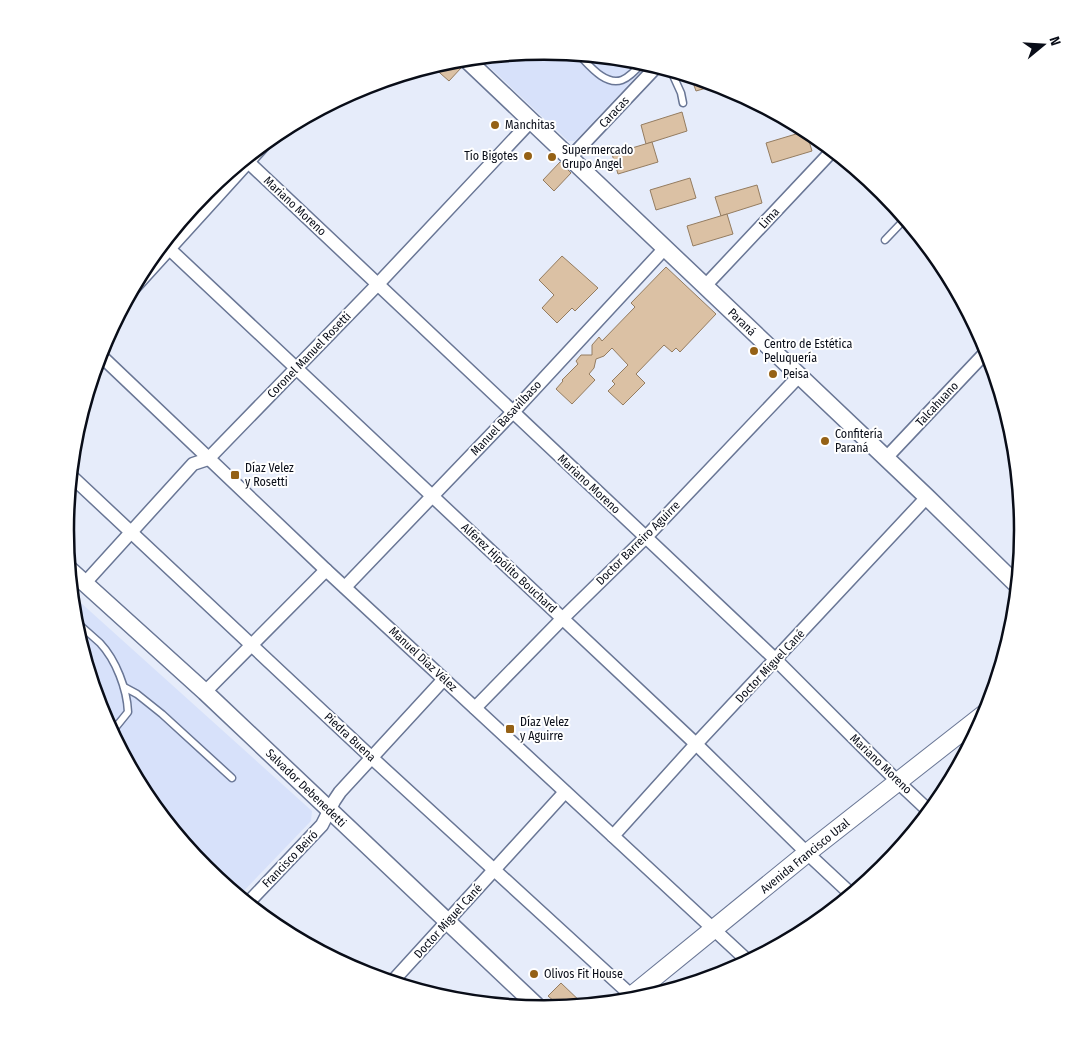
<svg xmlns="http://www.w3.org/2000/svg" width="1088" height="1061" viewBox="0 0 1088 1061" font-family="'Fira Sans Condensed',sans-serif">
<rect width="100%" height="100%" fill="#e6ecfa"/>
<g fill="#d7e1fa">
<path d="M544,51L638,61L648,64L575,141H568L480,58Z"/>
<path d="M71,594L312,811L311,821L238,897L205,869L145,797L101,714L74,624Z"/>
</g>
<g fill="#dbc1a4" stroke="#947c60">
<path d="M453,60L461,68L449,81L432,66Z"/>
<path d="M691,77H693L717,85L696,91Z"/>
<path d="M682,112L687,131L646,144L641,125Z"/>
<path d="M806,131L812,151L772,163L766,143Z"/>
<path d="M652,142L658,162L618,174L612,154Z"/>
<path d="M560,162L571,173L554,191L543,180Z"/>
<path d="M690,178L696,198L656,210L650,190Z"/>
<path d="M757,185L762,203L721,216L715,197Z"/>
<path d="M727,214L733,234L693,246L687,226Z"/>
<path d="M562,256L598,288L575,311L572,308L557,323L542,308L554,295L539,280Z"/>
<path d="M666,267L716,314L680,352L676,348L672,352L664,345L636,374L645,383L623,405L608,391L615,384L612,381L628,365L612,348L604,356L596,359L594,368L589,374L595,380L572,404L556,389L563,381L562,380L578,364L576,361L581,355H592V345L599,337L602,341L635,307L631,303Z"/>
<path d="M561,983L585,1006L562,1008L548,996Z"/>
</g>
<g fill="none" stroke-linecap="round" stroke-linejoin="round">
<defs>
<g id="service">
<path d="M579,55C589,65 605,86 622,80C630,77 637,69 643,62"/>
<path d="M671,71L681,93L683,103"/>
<path d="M885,240L905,219"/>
<path d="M73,619C82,627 91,635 100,643C116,660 127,689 128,712L111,733"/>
<path d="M124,687L137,694L162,714L232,778"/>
</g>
<g id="minor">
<path d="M570,158L657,66"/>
<path d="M245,159L776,660L898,782L930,812"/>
<path d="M163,243L696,744L807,853L852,895"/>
<path d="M705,286L833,150"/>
<path d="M131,291L269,139"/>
<path d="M99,354L326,570L749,962"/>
<path d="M886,458L988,350"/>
<path d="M70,475L372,758L632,996"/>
<path d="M84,584L193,464L208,459L378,284L531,121"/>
<path d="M345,587L513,412L665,248"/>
<path d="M205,692L326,570"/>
<path d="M475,708L563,618L646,537L799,376"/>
<path d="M613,836L696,744L927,497"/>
<path d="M247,904L322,825L334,801L340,792L444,679"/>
<path d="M391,983L565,792"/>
</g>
<g id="tertiary">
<path d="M466,59L927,497L1018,586"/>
<path d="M69,569L205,692L541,1010"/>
</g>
<path id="secondary" d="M624,1002L807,853L988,711"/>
</defs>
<use href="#service" stroke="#697695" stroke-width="9"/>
<use href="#minor" stroke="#697695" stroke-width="15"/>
<use href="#tertiary" stroke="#697695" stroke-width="19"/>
<use href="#secondary" stroke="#697695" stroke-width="20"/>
<use href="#service" stroke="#fff" stroke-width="6"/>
<use href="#minor" stroke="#fff" stroke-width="12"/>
<use href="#tertiary" stroke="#fff" stroke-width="16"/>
<use href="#secondary" stroke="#fff" stroke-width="18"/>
</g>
<g fill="#956115" stroke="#fff" stroke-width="2">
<circle cx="495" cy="125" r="5"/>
<circle cx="528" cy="156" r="5"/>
<circle cx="552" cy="157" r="5"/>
<circle cx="754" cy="351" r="5"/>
<circle cx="773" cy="374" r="5"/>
<circle cx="825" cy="441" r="5"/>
<rect x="230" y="470" width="10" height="10" rx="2.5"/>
<rect x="505" y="724" width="10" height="10" rx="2.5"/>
<circle cx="534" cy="974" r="5"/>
</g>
<g text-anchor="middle" stroke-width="4" stroke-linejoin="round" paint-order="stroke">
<g font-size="12" fill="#090d18" stroke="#fff">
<text transform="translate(614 112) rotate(-47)" y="4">Caracas</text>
<text transform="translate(295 206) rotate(43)" y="4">Mariano Moreno</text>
<text transform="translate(769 218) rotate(-47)" y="4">Lima</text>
<text transform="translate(742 322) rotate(44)" y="4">Paraná</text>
<text transform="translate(309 355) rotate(-46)" y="4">Coronel Manuel Rosetti</text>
<text transform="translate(937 404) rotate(-47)" y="4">Talcahuano</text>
<text transform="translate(506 418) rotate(-47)" y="4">Manuel Basavilbaso</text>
<text transform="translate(589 484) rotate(43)" y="4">Mariano Moreno</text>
<text transform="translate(638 543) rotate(-45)" y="4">Doctor Barreiro Aguirre</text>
<text transform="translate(509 568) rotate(43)" y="4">Alférez Hipólito Bouchard</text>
<text transform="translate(423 659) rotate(43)" y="4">Manuel Díaz Vélez</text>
<text transform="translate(770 666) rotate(-47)" y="4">Doctor Miguel Cané</text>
<text transform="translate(350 737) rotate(43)" y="4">Piedra Buena</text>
<text transform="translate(881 764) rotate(44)" y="4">Mariano Moreno</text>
<text transform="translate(306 788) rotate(44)" y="4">Salvador Debenedetti</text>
<text transform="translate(805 856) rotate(-39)" y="4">Avenida Francisco Uzal</text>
<text transform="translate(290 859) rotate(-46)" y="4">Francisco Beiró</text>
<text transform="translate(448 921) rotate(-48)" y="4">Doctor Miguel Cané</text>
</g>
<g font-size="12" fill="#090d18" stroke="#fff" text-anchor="start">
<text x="505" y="129">Manchitas</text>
<text x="562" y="154">Supermercado<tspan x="562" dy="14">Grupo Angel</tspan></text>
<text x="518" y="160" text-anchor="end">Tío Bigotes</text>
<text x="764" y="348">Centro de Estética<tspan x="764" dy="14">Peluquería</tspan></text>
<text x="783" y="378">Peisa</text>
<text x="835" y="438">Confitería<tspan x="835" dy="14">Paraná</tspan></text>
<text x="245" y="472">Díaz Velez<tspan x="245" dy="14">y Rosetti</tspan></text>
<text x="520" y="726">Díaz Velez<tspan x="520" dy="14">y Aguirre</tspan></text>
<text x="544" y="978">Olivos Fit House</text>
</g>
</g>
<path d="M0 0H1088V1061H0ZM74 530a470 470 0 1 1 940 0a470 470 0 1 1-940 0Z" fill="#fff" fill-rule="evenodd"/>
<path fill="none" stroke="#090d18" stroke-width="2.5" d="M74 530a470 470 0 1 1 940 0a470 470 0 1 1-940 0Z"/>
<g transform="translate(1043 45) rotate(72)" stroke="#ffffff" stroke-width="4" paint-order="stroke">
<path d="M0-4L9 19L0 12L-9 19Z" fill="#090d18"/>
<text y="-8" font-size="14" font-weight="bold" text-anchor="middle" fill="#090d18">N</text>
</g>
</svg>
